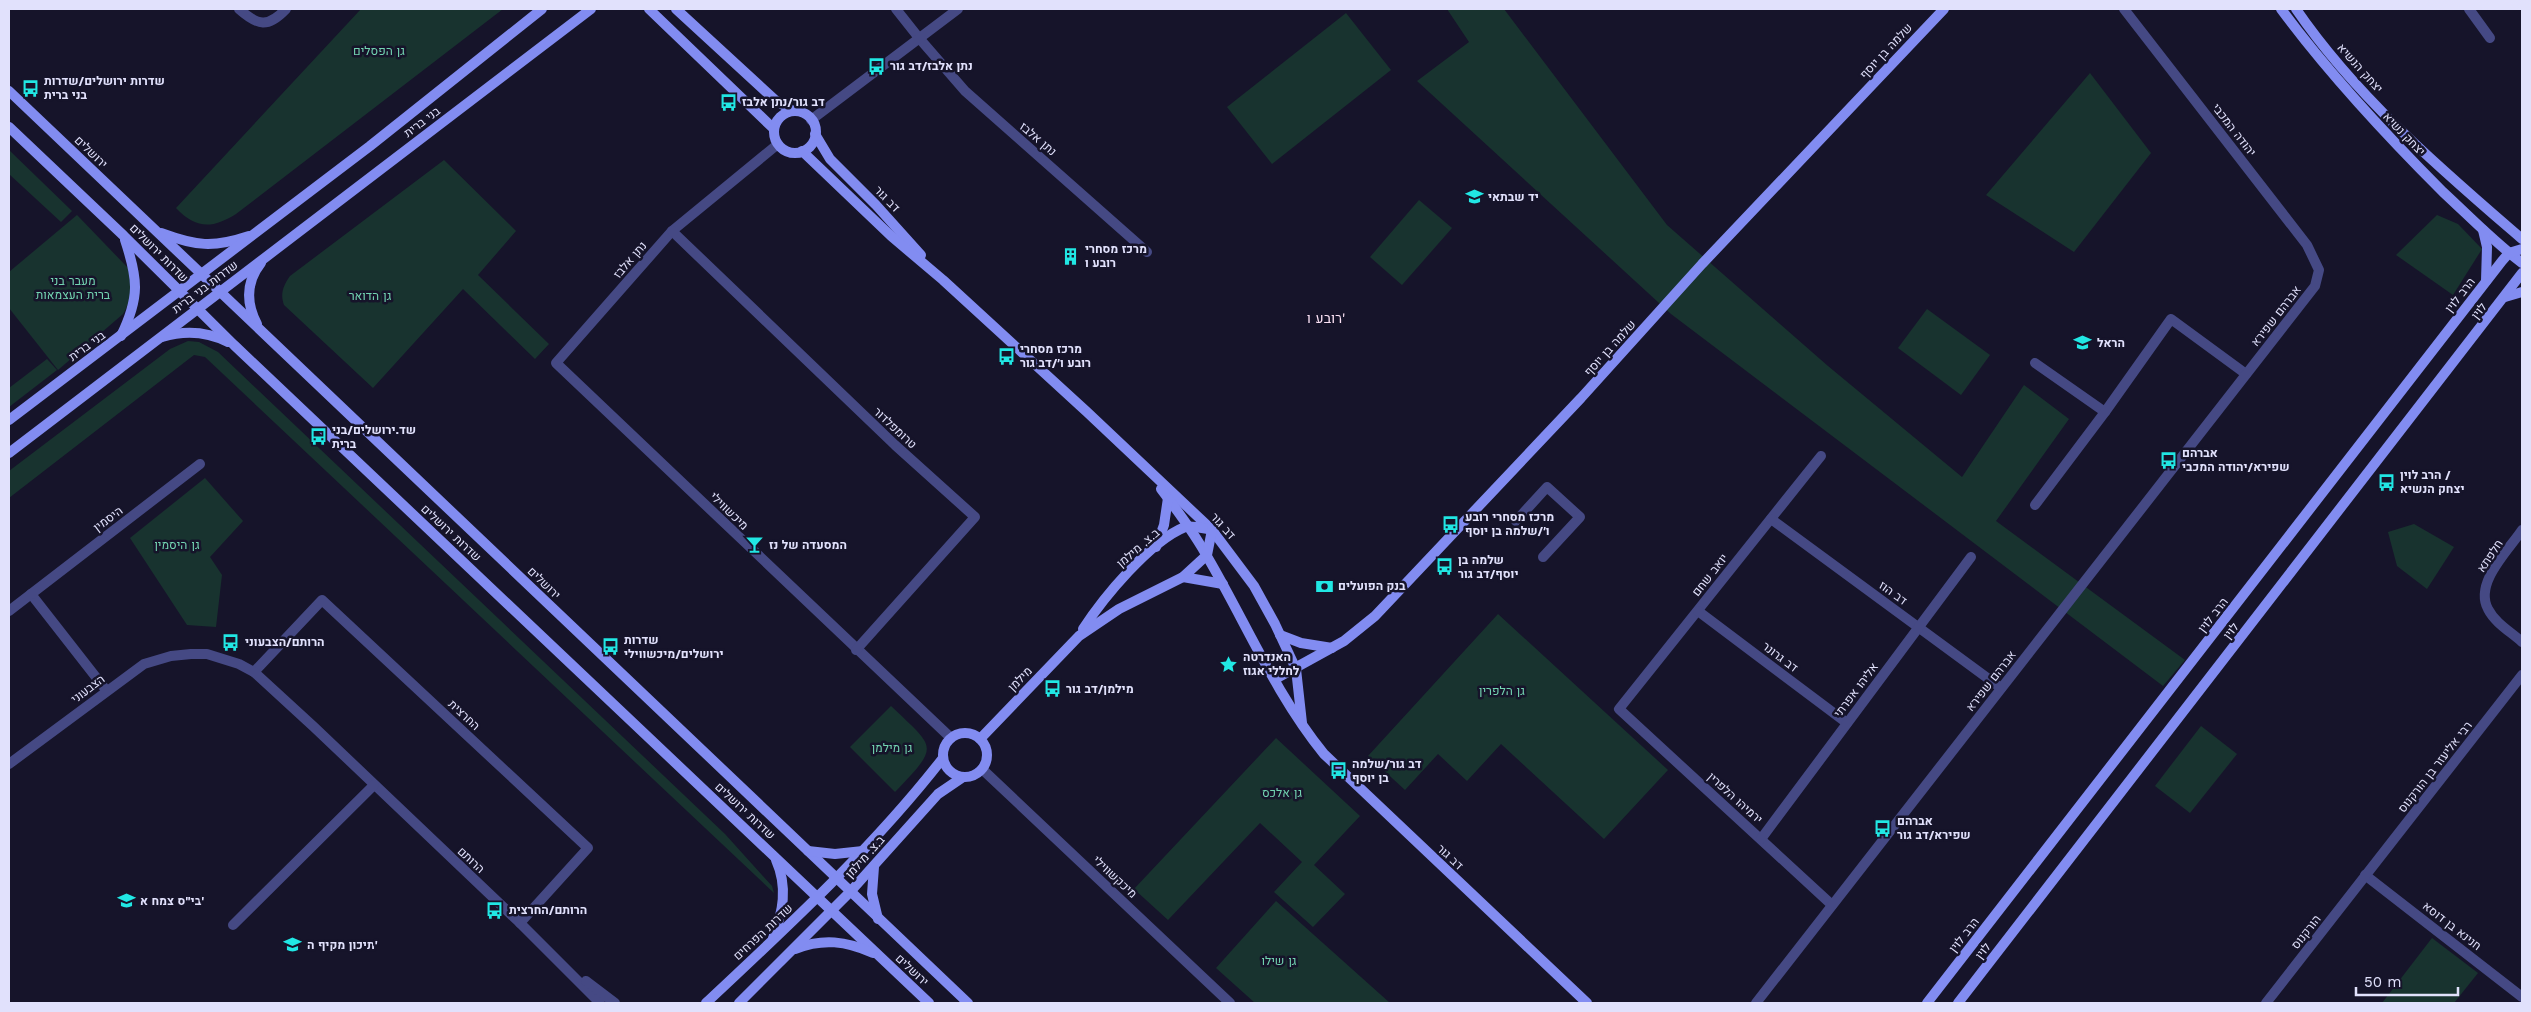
<svg xmlns="http://www.w3.org/2000/svg" width="2531" height="1012" viewBox="0 0 2531 1012" font-family="'Work Sans',Heebo,sans-serif">
<rect width="100%" height="100%" fill="#16142a"/>
<g fill="#18332f">
<path d="M361,9H503L236,214C212,229 196,229 176,208Z"/>
<path d="M1447,9H1504L1667,225L1828,366L1962,477L2024,385L2069,419L1996,521L2185,660L2163,686L1671,314L1417,81L1469,42Z"/>
<path d="M1346,13L1391,70L1272,164L1227,107Z"/>
<path d="M2090,73L2151,153L2074,252L1986,195Z"/>
<path d="M9,150L72,211L61,222L9,174Z"/>
<path d="M444,160L516,231L478,275L549,344L535,359L463,289L373,388L284,305C280,294 283,286 290,276Z"/>
<path d="M1419,200L1452,228L1402,285L1370,257Z"/>
<path d="M77,215L129,269C134,283 131,301 123,314L58,370L9,308V272Z"/>
<path d="M2437,215L2458,224L2482,249L2453,295L2396,255Z"/>
<path d="M1927,309L1990,355L1961,395L1898,348Z"/>
<path d="M188,341L199,342L218,352L725,834L772,886L774,893L205,357L194,355L9,498V471L170,349Z"/>
<path d="M47,359L57,370L9,407V388Z"/>
<path d="M205,478L243,521L210,557L222,575L216,627L187,625L130,538Z"/>
<path d="M2414,524L2454,547L2427,589L2397,566L2388,532Z"/>
<path d="M1498,614L1668,770L1604,839L1501,744L1467,781L1438,754L1405,790L1368,756Z"/>
<path d="M891,706C936,749 940,745 895,792L850,747Z"/>
<path d="M2201,726L2237,754L2190,813L2155,786Z"/>
<path d="M1276,738L1360,816L1314,865L1345,894L1313,927L1274,892L1302,862L1260,823L1168,920L1134,889Z"/>
<path d="M1276,901L1390,1003H1255L1216,968Z"/>
<path d="M2432,938L2478,973L2454,1003H2382Z"/>
</g>
<g fill="none" stroke-linecap="round" stroke-linejoin="round">
<g stroke="#454984" stroke-width="10">
<path d="M239,9C258,26 268,28 286,9"/>
<path d="M896,9L919,38L965,91L1147,252"/>
<path d="M2469,9L2490,38"/>
<path d="M811,120L958,9"/>
<path d="M778,144L672,231L556,363L951,738"/>
<path d="M672,231L895,445L975,517L856,650"/>
<path d="M2035,363L2105,412"/>
<path d="M1821,456L1619,709L1832,905"/>
<path d="M2035,505L2105,412L2171,319L2246,374"/>
<path d="M1771,519L2001,688"/>
<path d="M1516,521L1547,487L1580,517L1543,557"/>
<path d="M2522,530C2508,551 2474,583 2488,609C2495,623 2511,632 2522,642"/>
<path d="M31,594L106,690"/>
<path d="M9,611L200,464"/>
<path d="M1698,611L1847,723"/>
<path d="M254,672L322,600L588,848L520,923"/>
<path d="M9,764L144,664L171,656L191,654H207L239,664L254,672L314,727L520,923L600,1003"/>
<path d="M982,769L1230,1003"/>
<path d="M1761,839L1971,557"/>
<path d="M2365,875L2522,997"/>
<path d="M233,925L374,785"/>
<path d="M586,981L615,1003"/>
<path d="M1756,1003L2315,286L2319,270L2307,245L2124,9"/>
<path d="M2266,1003L2522,675"/>
</g>
<g stroke="#828cf1" stroke-width="10">
<path d="M649,9L774,129"/>
<path d="M676,9L775,100L793,111"/>
<path d="M2281,9C2330,75 2385,134 2443,192C2469,216 2494,242 2522,263"/>
<path d="M2296,9C2357,98 2441,169 2522,239"/>
<path d="M9,91L968,1003"/>
<circle cx="795" cy="132" r="21"/>
<path d="M9,127L124,236L234,345L929,1003"/>
<path d="M815,134L830,159L876,205L921,255"/>
<path d="M802,151L891,236L943,280L1087,412L1212,530L1254,586L1275,624L1296,669L1302,723"/>
<path d="M2483,230L2487,247L2486,281"/>
<path d="M161,233C196,246 213,248 249,236"/>
<path d="M2505,297L2522,292"/>
<path d="M257,324C246,303 246,282 261,263"/>
<path d="M121,336C140,297 138,279 125,240"/>
<path d="M162,337C185,330 206,331 228,342"/>
<path d="M9,420L370,146L542,9"/>
<path d="M9,453L591,9"/>
<path d="M1161,489C1177,510 1195,534 1208,558C1246,623 1276,695 1324,754L1587,1003"/>
<path d="M1156,547L1164,525L1168,498"/>
<path d="M1183,577L1223,584"/>
<path d="M1083,629C1103,598 1150,541 1185,527C1192,525 1205,529 1212,530"/>
<path d="M1280,635L1301,643L1332,648"/>
<path d="M1275,679L1344,641L1375,616L1581,398L1702,264L1944,9"/>
<circle cx="965" cy="755" r="22"/>
<path d="M980,739L1079,636L1119,609L1183,577L1207,555L1212,530"/>
<path d="M808,851L835,854L863,851"/>
<path d="M874,867L872,894L878,919"/>
<path d="M773,938C783,912 788,887 776,860"/>
<path d="M795,949C823,938 846,941 873,953"/>
<path d="M706,1003C789,925 873,848 943,758"/>
<path d="M739,1003L850,892L938,794L963,777"/>
<path d="M1927,1003L2502,261L2509,253L2522,249"/>
<path d="M1958,1003L2522,273"/>
</g>
</g>
<defs>
<symbol id="bus-bare" viewBox="-9 -9 18 18"><path d="M-5-6H5V4H4V6H2V4H-2V6H-4V4H-5ZM-3.5-4V0h7V-4ZM-3.5 1.2v1.5H-2V1.2ZM2 1.2v1.5H3.5V1.2Z" fill="#21e7e4" stroke="#16142a" stroke-width="2.5" paint-order="stroke"/></symbol>
<symbol id="school-bare" viewBox="-9 -9 18 18"><path d="M0-5L7-2L0 1L-7-2ZM-4 1L0 2.5L4 1V4Q0 6-4 4Z" fill="#21e7e4" stroke="#16142a" stroke-width="2.5" paint-order="stroke"/></symbol>
<symbol id="building-bare" viewBox="-9 -9 18 18"><path d="M-4-6H4V6H1V3H-1V6H-4ZM-2.5-4.3h1.7v1.8h-1.7ZM.8-4.3h1.7v1.8H.8ZM-2.5-1h1.7V.8h-1.7ZM.8-1h1.7V.8H.8Z" fill="#21e7e4" stroke="#16142a" stroke-width="2.5" paint-order="stroke"/></symbol>
<symbol id="bar-bare" viewBox="-9 -9 18 18"><path d="M-6-5H6L.8 .8V4.5H3.5V6h-7V4.5H-.8V.8Z" fill="#21e7e4" stroke="#16142a" stroke-width="2.5" paint-order="stroke"/></symbol>
<symbol id="bank-bare" viewBox="-9 -9 18 18"><path d="M-6-4H6V4H-6ZM0-2.3a2.3 2.3 0 1 0 0 4.6a2.3 2.3 0 1 0 0-4.6Z" fill="#21e7e4" stroke="#16142a" stroke-width="2.5" paint-order="stroke"/></symbol>
<symbol id="sight-bare" viewBox="-9 -9 18 18"><path d="M0-6L1.8-2.2L6-1.7L2.9 1.2L3.7 5.4L0 3.3L-3.7 5.4L-2.9 1.2L-6-1.7L-1.8-2.2Z" fill="#21e7e4" stroke="#16142a" stroke-width="2.5" paint-order="stroke"/></symbol>
</defs>
<g fill-rule="evenodd">
<use href="#bus-bare" x="864" y="54" width="25" height="25"/>
<use href="#bus-bare" x="18" y="76" width="25" height="25"/>
<use href="#bus-bare" x="716" y="90" width="25" height="25"/>
<use href="#school-bare" x="1462" y="184" width="25" height="25"/>
<use href="#building-bare" x="1058" y="244" width="25" height="25"/>
<use href="#school-bare" x="2070" y="330" width="25" height="25"/>
<use href="#bus-bare" x="994" y="344" width="25" height="25"/>
<use href="#bus-bare" x="306" y="424" width="25" height="25"/>
<use href="#bus-bare" x="2156" y="448" width="25" height="25"/>
<use href="#bus-bare" x="2374" y="470" width="25" height="25"/>
<use href="#bus-bare" x="1438" y="512" width="25" height="25"/>
<use href="#bar-bare" x="742" y="532" width="25" height="25"/>
<use href="#bus-bare" x="1432" y="554" width="25" height="25"/>
<use href="#bank-bare" x="1312" y="574" width="25" height="25"/>
<use href="#bus-bare" x="218" y="630" width="25" height="25"/>
<use href="#bus-bare" x="598" y="634" width="25" height="25"/>
<use href="#sight-bare" x="1216" y="652" width="25" height="25"/>
<use href="#bus-bare" x="1040" y="676" width="25" height="25"/>
<use href="#bus-bare" x="1326" y="758" width="25" height="25"/>
<use href="#bus-bare" x="1870" y="816" width="25" height="25"/>
<use href="#school-bare" x="114" y="888" width="25" height="25"/>
<use href="#bus-bare" x="482" y="898" width="25" height="25"/>
<use href="#school-bare" x="280" y="932" width="25" height="25"/>
</g>
<g text-anchor="middle" stroke-width="5" stroke-linejoin="round" paint-order="stroke">
<g font-size="12" fill="#73d5b2" stroke="#16142a">
<text x="379" y="55">גן הפסלים</text>
<text x="73" y="285">מעבר בני<tspan x="73" dy="14">ברית העצמאות</tspan></text>
<text x="370" y="300">גן הדואר</text>
<text x="177" y="549">גן היסמין</text>
<text x="1502" y="695">גן הלפרין</text>
<text x="892" y="752">גן מילמן</text>
<text x="1282" y="797">גן אלכס</text>
<text x="1279" y="965">גן שילו</text>
</g>
<g font-size="12" fill="#e1e1fc" stroke="#16142a">
<text transform="translate(1886 51) rotate(-47)" y="4">שלמה בן יוסף</text>
<text transform="translate(2360 68) rotate(48)" y="4">יצחק הנשיא</text>
<text transform="translate(422 122) rotate(-37)" y="4">בני ברית</text>
<text transform="translate(2234 130) rotate(52)" y="4">יהודה המכבי</text>
<text transform="translate(2404 134) rotate(46)" y="4">יצחק נשיא</text>
<text transform="translate(1038 139) rotate(41)" y="4">נתן אלבז</text>
<text transform="translate(91 152) rotate(44)" y="4">ירושלים</text>
<text transform="translate(887 199) rotate(46)" y="4">דב גור</text>
<text transform="translate(159 253) rotate(45)" y="4">שדרות ירושלים</text>
<text transform="translate(630 260) rotate(-49)" y="4">נתן אלבז</text>
<text transform="translate(205 287) rotate(-37)" y="4">שדרות בני ברית</text>
<text transform="translate(2460 295) rotate(-52)" y="4">הרב לוין</text>
<text transform="translate(2479 311) rotate(-52)" y="4">לוין</text>
<text transform="translate(2276 316) rotate(-52)" y="4">אברהם שפירא</text>
<text transform="translate(87 346) rotate(-36)" y="4">בני ברית</text>
<text transform="translate(1610 348) rotate(-48)" y="4">שלמה בן יוסף</text>
<text transform="translate(895 428) rotate(43)" y="4">טרומפלדור</text>
<text transform="translate(729 511) rotate(44)" y="4">מיכשווילי</text>
<text transform="translate(108 519) rotate(-37)" y="4">היסמין</text>
<text transform="translate(1223 526) rotate(48)" y="4">דב גור</text>
<text transform="translate(451 533) rotate(43)" y="4">שדרות ירושלים</text>
<text transform="translate(1138 548) rotate(-41)" y="4">ב.צ. מילמן</text>
<text transform="translate(2490 556) rotate(-56)" y="4">חלפתא</text>
<text transform="translate(1710 575) rotate(-52)" y="4">יואב שחם</text>
<text transform="translate(544 583) rotate(44)" y="4">ירושלים</text>
<text transform="translate(1893 593) rotate(36)" y="4">דב הוז</text>
<text transform="translate(2213 615) rotate(-52)" y="4">הרב לוין</text>
<text transform="translate(2231 631) rotate(-52)" y="4">לוין</text>
<text transform="translate(1780 657) rotate(37)" y="4">דב גרונר</text>
<text transform="translate(1020 679) rotate(-46)" y="4">מילמן</text>
<text transform="translate(1991 681) rotate(-52)" y="4">אברהם שפירא</text>
<text transform="translate(88 689) rotate(-37)" y="4">הצבעוני</text>
<text transform="translate(1856 690) rotate(-53)" y="4">אליהו אפרתי</text>
<text transform="translate(464 715) rotate(43)" y="4">החרצית</text>
<text transform="translate(2435 767) rotate(-52)" y="4">רבי אליעזר בן הורקנוס</text>
<text transform="translate(1735 798) rotate(42)" y="4">ירמיהו הלפרין</text>
<text transform="translate(745 811) rotate(43)" y="4">שדרות ירושלים</text>
<text transform="translate(865 857) rotate(-48)" y="4">ב.צ. מילמן</text>
<text transform="translate(1450 857) rotate(43)" y="4">דב גור</text>
<text transform="translate(471 860) rotate(43)" y="4">הרותם</text>
<text transform="translate(1115 877) rotate(43)" y="4">מיכקשווילי</text>
<text transform="translate(2452 926) rotate(38)" y="4">חנינא בן דוסא</text>
<text transform="translate(763 932) rotate(-43)" y="4">שדרות הפרחים</text>
<text transform="translate(2306 932) rotate(-52)" y="4">הורקנוס</text>
<text transform="translate(1964 935) rotate(-52)" y="4">הרב לוין</text>
<text transform="translate(1983 951) rotate(-52)" y="4">לוין</text>
<text transform="translate(912 970) rotate(43)" y="4">ירושלים</text>
</g>
<g font-size="12" font-weight="bold" fill="#e1e1fc" stroke="#16142a" text-anchor="start">
<text x="890" y="70">נתן אלבז/דב גור</text>
<text x="44" y="85">שדרות ירושלים/שדרות<tspan x="44" dy="14">בני ברית</tspan></text>
<text x="742" y="106">דב גור/נתן אלבז</text>
<text x="1488" y="201">יד שבתאי</text>
<text x="1085" y="253">מרכז מסחרי<tspan x="1085" dy="14">רובע ו</tspan></text>
<text x="2097" y="347">הראל</text>
<text x="1020" y="353">מרכז מסחרי<tspan x="1020" dy="14">רובע ו׳/דב גור</tspan></text>
<text x="332" y="434">שד.ירושלים/בני<tspan x="332" dy="14">ברית</tspan></text>
<text x="2182" y="457">אברהם<tspan x="2182" dy="14">שפירא/יהודה המכבי</tspan></text>
<text x="2400" y="479">הרב לוין /<tspan x="2400" dy="14">יצחק הנשיא</tspan></text>
<text x="1465" y="521">מרכז מסחרי רובע<tspan x="1465" dy="14">ו׳/שלמה בן יוסף</tspan></text>
<text x="769" y="549">המסעדה של נז</text>
<text x="1458" y="564">שלמה בן<tspan x="1458" dy="14">יוסף/דב גור</tspan></text>
<text x="1338" y="590">בנק הפועלים</text>
<text x="624" y="644">שדרות<tspan x="624" dy="14">ירושלים/מיכשווילי</tspan></text>
<text x="245" y="646">הרותם/הצבעוני</text>
<text x="1243" y="661">האנדרטה<tspan x="1243" dy="14">לחללי אגוז</tspan></text>
<text x="1066" y="693">מילמן/דב גור</text>
<text x="1352" y="768">דב גור/שלמה<tspan x="1352" dy="14">בן יוסף</tspan></text>
<text x="1897" y="825">אברהם<tspan x="1897" dy="14">שפירא/דב גור</tspan></text>
<text x="140" y="905">בי"ס צמח א'</text>
<text x="509" y="914">הרותם/החרצית</text>
<text x="307" y="949">תיכון מקיף ה'</text>
</g>
<g font-size="14" fill="#fce2f5" stroke="#16142a">
<text x="1326" y="323">רובע ו'</text>
</g>
</g>
<rect width="2531" height="1012" fill="none" stroke="#e1e1fc" stroke-width="20"/>
<path d="M2356 987v8h102v-8" fill="none" stroke="#e1e1fc" stroke-width="2.5"/>
<text x="2364" y="987" font-size="15" fill="#e1e1fc" stroke="#16142a" stroke-width="4" paint-order="stroke">50 m</text>
</svg>
